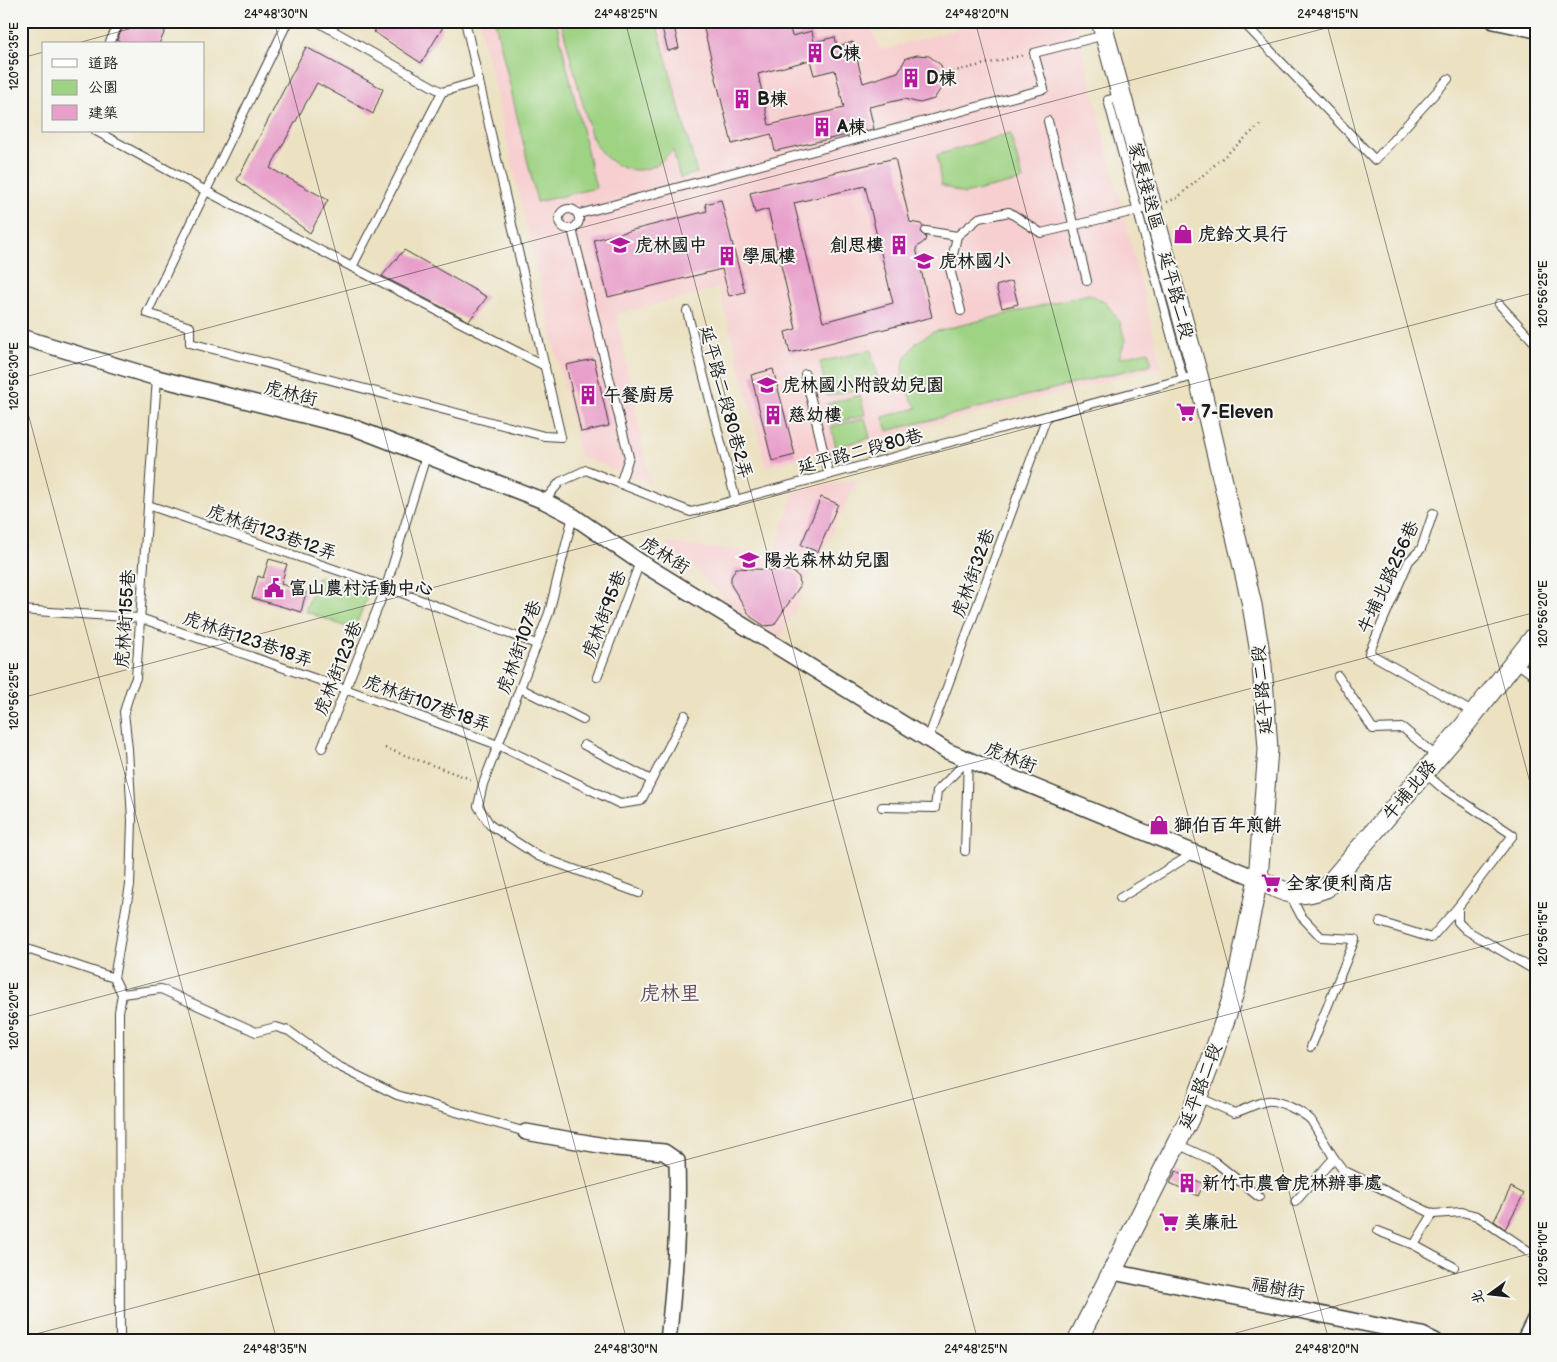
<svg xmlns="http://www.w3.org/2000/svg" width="1557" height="1362" viewBox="0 0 1557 1362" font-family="'Balsamiq Sans','LXGW WenKai TC',sans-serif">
<rect width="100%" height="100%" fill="#f6f6f2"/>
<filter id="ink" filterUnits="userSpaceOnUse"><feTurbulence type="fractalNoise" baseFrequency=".02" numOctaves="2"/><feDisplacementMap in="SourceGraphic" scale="10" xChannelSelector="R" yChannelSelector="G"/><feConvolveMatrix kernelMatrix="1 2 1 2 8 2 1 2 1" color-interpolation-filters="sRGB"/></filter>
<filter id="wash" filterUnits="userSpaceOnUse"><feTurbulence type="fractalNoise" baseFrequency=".0096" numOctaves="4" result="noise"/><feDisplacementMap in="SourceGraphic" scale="20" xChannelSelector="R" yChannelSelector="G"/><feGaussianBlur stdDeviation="1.12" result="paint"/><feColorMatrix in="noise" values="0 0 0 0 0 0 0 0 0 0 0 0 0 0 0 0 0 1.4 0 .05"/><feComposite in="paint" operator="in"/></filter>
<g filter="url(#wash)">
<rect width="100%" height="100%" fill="#ece2c2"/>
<g fill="#f7cfd0">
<path d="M479,21H869L880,50L986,21H1075L1162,367L766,467L719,288L616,314L651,484L580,456Z"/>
<path d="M858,479L781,638L740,614L692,566L668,555L666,543L774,554L794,491Z"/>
</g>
<g fill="#9fd384" stroke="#5e7850">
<path d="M495,21H556L596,188L537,202Z"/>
<path d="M561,21H656L697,173L680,178L673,150C666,156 660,164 651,167C633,175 613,166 601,152C597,148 594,140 591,135Z"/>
<path d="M1010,133L1023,180L964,194L941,185L937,155Z"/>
<path d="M1089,294L1106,303L1120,322L1125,341L1119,358L1148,351L1152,364L887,431L883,417L917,408L901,383L904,360L917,342L933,332Z"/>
<path d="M871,350L879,384L828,396L820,362Z"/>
<path d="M860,395L865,415L831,424L826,404Z"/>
<path d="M865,418L870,438L836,447L831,427Z"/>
<path d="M318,576L368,595L354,630L305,611Z"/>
</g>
<g id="blocks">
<g fill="#e89fca" fill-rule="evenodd">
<path d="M126,21H170L159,44H125L117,40Z"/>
<path d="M380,21H433L443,27L421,63L374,32Z"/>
<path d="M702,21H788L792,36L812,31L814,42L835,37L837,46L853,42L863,83L898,72L906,58L917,55L929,56L941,65L945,82L934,99L920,103L904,99L869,107L874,129L775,151L771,134L732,144ZM810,60L814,75L835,70L844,108L769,125L758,74Z"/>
<path d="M674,26L679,48L668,51L662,28Z"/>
<path d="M306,47L383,89L373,114L317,83L270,168L328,200L310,233L237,180Z"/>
<path d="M895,158L910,222L921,224L923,227L921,233L926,237L925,241L916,248L932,317L790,353L785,332L796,329L768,209L755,213L750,193ZM865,186L893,303L823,322L794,203Z"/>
<path d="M721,200L745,292L729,296L722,269L608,297L594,240L707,211L705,204Z"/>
<path d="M404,250L487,297L469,321L382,276Z"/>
<path d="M1012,281L1018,304L1002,308L996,286Z"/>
<path d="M594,359L609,426L581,432L566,365Z"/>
<path d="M773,369L795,455L772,461L751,375Z"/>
<path d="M821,497L838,504L818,552L801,545Z"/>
<path d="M269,559L287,564L281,584L306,592L301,612L252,598L258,576L263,578Z"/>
<path d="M736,568L792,571L799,577L800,586L774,625L765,626L751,617L731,585V577Z"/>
<path d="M1176,1171L1204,1184L1198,1196L1170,1183Z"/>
<path d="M1511,1187L1524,1194L1505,1229L1494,1221Z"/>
</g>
</g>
</g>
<g filter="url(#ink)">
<use href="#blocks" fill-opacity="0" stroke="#3b3a35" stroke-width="1"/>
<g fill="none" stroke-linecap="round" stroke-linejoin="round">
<defs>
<g id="service">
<path d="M288,21L147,313L190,327V343L544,436L561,437L465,21"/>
<path d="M316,21L442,92L479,81"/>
<path d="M1242,21L1375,160L1448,79"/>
<path d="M109,44L120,21"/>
<path d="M442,92L352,267L545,366"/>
<path d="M1122,97L1108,100L1183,379"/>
<path d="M1048,121L1087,281"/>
<path d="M96,131L206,191L352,267"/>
<circle cx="569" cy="219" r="10"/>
<path d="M579,214L1044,89L1034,53L1105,35"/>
<path d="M572,229L629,457L620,484"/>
<path d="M926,231L957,236L979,218L1009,212L1041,233L1152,207"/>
<path d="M957,236L950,269L961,311"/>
<path d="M1499,304L1536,344"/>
<path d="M687,311L736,501"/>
<path d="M805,374L829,475"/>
<path d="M544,501L560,482L586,470L691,512L1198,375"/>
<path d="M148,505L386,587L536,644"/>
<path d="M1433,513L1421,549L1409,561L1369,653L1474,713"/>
<path d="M573,516L549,613L483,784L478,806L490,825L538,856L639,893"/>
<path d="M21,610L140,618L345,689L498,745L620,804L641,801L685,715"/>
<path d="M1515,662L1536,677"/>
<path d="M1338,676L1373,729L1403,728L1437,757"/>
<path d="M597,677L640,562"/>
<path d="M520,688L583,720"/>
<path d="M928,739L1047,416"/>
<path d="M584,745L651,780"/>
<path d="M322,748L386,587L426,456"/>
<path d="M1425,773L1441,787L1513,835L1458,907V922L1466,930L1536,971"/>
<path d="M882,807L935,808L937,791L968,760"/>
<path d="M965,851L968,760"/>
<path d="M1290,895L1301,916L1321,937L1355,939L1311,1047"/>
<path d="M1120,898L1194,853"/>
<path d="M1380,922L1431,938L1458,907"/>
<path d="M21,947L114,978"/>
<path d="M122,994L114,978L130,885L132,820L128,749L124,712L130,692L136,678L157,378"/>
<path d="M122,994L161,989L256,1032L276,1027L289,1031L336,1065L397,1095L526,1132"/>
<path d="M1198,1097L1234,1113C1245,1110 1256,1103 1267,1101C1278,1099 1304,1113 1311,1120L1334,1158L1343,1170L1433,1214L1462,1212L1477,1216L1536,1256"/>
<path d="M1177,1144L1214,1161L1259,1197"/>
<path d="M1295,1202L1334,1158"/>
<path d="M1378,1231L1414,1245L1454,1267"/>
<path d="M1414,1245L1433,1214"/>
<path d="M120,1341L119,1012L122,994"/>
</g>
<g id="minor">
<path d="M1494,21L1536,30"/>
<path d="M21,337L157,378L355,428L544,501L573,516L640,562L947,751L1258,879"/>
<path d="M526,1132L616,1148L664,1152L677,1161C679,1223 675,1279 668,1341"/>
<path d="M1113,1272L1422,1335L1435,1341"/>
<path d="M1524,1341L1536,1317"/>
</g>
<g id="tertiary">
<path d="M1258,879C1286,893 1295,900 1326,888L1464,726L1536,635"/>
<path d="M1077,1341L1189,1119L1210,1064L1235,990L1258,879L1268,749L1262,665L1252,605L1198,375L1101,21"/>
</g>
</defs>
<use href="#service" stroke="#3b3a35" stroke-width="10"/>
<use href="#minor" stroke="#3b3a35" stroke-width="18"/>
<use href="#tertiary" stroke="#3b3a35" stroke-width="21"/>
<g stroke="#3b3a35" stroke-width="2.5" stroke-dasharray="1 4" stroke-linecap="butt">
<path d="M943,74L1023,55"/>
<path d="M1167,202L1177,198L1261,124"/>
<path d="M385,748L473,780"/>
</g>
<use href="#service" stroke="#fff" stroke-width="8"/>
<use href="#minor" stroke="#fff" stroke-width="15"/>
<use href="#tertiary" stroke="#fff" stroke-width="19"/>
</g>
</g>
<path fill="none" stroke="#1c1c1c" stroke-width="1" stroke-opacity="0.45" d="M274,21L627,1341M625,21L978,1341M975,21L1329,1341M1326,21L1536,805M74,44L158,21M21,58L44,52M21,378L1352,21M21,387L277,1341M21,698L1536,292M21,1018L1536,612M21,1338L1536,932M1206,1341L1536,1252"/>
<defs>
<symbol id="building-bare" viewBox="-9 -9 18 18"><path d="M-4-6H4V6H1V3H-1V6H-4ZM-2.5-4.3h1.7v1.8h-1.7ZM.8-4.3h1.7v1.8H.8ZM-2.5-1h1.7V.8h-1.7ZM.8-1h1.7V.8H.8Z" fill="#b5179e" stroke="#f6f6f2" stroke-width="2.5" paint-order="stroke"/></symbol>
<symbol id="shop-bare" viewBox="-9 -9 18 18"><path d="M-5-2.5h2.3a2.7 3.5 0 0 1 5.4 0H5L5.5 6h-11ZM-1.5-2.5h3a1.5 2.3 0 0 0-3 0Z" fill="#b5179e" stroke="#f6f6f2" stroke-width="2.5" paint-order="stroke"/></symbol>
<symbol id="school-bare" viewBox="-9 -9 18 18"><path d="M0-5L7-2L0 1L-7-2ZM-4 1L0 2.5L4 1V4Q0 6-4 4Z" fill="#b5179e" stroke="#f6f6f2" stroke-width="2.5" paint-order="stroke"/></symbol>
<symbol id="supermarket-bare" viewBox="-9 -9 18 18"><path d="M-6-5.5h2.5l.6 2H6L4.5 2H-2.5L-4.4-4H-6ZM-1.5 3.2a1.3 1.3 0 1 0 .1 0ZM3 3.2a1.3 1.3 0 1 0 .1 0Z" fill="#b5179e" stroke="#f6f6f2" stroke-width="2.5" paint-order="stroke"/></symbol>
<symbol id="civic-bare" viewBox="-9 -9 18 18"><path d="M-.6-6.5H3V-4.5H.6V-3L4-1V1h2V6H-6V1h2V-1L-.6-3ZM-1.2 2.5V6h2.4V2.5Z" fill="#b5179e" stroke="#f6f6f2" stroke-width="2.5" paint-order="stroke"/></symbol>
</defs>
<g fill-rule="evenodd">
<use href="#building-bare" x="801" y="39" width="28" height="28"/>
<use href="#building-bare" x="897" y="64" width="28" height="28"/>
<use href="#building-bare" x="728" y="85" width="28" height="28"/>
<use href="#building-bare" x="808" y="113" width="28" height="28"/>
<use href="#shop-bare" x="1169" y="220" width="28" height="28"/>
<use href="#school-bare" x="606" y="231" width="28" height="28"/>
<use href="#building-bare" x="885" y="231" width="28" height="28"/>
<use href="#building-bare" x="713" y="242" width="28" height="28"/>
<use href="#school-bare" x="910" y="247" width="28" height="28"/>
<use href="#school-bare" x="753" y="371" width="28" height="28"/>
<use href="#building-bare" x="574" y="381" width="28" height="28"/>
<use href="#supermarket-bare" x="1172" y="398" width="28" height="28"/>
<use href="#building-bare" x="759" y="401" width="28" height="28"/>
<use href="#school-bare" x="735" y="546" width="28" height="28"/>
<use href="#civic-bare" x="260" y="574" width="28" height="28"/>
<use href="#shop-bare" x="1145" y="811" width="28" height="28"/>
<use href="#supermarket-bare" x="1257" y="869" width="28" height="28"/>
<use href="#building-bare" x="1173" y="1169" width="28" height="28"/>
<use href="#supermarket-bare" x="1155" y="1208" width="28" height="28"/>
</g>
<g text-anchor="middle" stroke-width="4" stroke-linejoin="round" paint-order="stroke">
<g font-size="18" font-weight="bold" fill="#1c1c1c" stroke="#f6f6f2" text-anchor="start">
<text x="830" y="59">C棟</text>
<text x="926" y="84">D棟</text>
<text x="757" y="105">B棟</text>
<text x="837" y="133">A棟</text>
<text x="1198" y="240">虎鈴文具行</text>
<text x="635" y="251">虎林國中</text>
<text x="884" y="251" text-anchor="end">創思樓</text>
<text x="742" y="262">學風樓</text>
<text x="939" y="267">虎林國小</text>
<text x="782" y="391">虎林國小附設幼兒園</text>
<text x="603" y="401">午餐廚房</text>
<text x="1201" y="418">7-Eleven</text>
<text x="788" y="421">慈幼樓</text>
<text x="764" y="566">陽光森林幼兒園</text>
<text x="289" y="594">富山農村活動中心</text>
<text x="1174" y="831">獅伯百年煎餅</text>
<text x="1286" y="889">全家便利商店</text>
<text x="1202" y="1189">新竹市農會虎林辦事處</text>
<text x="1184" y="1228">美廉社</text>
</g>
<g font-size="18" fill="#1c1c1c" stroke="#f6f6f2">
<text transform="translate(1146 186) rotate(75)" y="6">家長接送區</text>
<text transform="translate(1176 295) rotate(75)" y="6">延平路二段</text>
<text transform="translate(291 393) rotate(14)" y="6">虎林街</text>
<text transform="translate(726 402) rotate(75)" y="6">延平路二段80巷2弄</text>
<text transform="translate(860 451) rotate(-15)" y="6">延平路二段80巷</text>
<text transform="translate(272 532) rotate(19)" y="6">虎林街123巷12弄</text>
<text transform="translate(665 555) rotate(32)" y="6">虎林街</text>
<text transform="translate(973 573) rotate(-70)" y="6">虎林街32巷</text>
<text transform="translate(1388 577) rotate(-65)" y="6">牛埔北路256巷</text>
<text transform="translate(604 614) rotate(-69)" y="6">虎林街95巷</text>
<text transform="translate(125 619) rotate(-86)" y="6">虎林街155巷</text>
<text transform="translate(248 639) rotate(19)" y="6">虎林街123巷18弄</text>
<text transform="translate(519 647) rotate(-70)" y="6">虎林街107巷</text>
<text transform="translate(338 668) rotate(-68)" y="6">虎林街123巷</text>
<text transform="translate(1262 690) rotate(-95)" y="6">延平路二段</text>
<text transform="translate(427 703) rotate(20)" y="6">虎林街107巷18弄</text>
<text transform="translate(1011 757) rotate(22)" y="6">虎林街</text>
<text transform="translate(1409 790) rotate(-50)" y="6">牛埔北路</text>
<text transform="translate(1200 1086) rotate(-69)" y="6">延平路二段</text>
<text transform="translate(1278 1288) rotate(11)" y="6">福樹街</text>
</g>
<g font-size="20" fill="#634a59" stroke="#f6f6f2">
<text x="670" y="1000">虎林里</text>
</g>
</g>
<rect width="1557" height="1362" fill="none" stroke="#f6f6f2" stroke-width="55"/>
<rect x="42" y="42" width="162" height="90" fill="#f6f6f2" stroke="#9f9f9c"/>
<rect x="52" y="59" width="25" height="8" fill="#ffffff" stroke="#9f9f9c"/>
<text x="88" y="68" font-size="15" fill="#1c1c1c">道路</text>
<rect x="52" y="80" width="25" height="15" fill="#9fd384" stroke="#9f9f9c"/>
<text x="88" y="92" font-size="15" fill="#1c1c1c">公園</text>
<rect x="52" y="105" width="25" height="15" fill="#e89fca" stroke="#9f9f9c"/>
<text x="88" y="118" font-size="15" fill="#1c1c1c">建築</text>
<g transform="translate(1490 1294) rotate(255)" stroke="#f6f6f2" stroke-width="4" paint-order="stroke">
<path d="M0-4L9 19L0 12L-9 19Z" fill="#1c1c1c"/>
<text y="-8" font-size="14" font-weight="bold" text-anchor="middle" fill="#1c1c1c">北</text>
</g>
<rect x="28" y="28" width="1502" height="1306" fill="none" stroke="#1c1c1c" stroke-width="2"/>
<g font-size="12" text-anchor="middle" fill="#1c1c1c">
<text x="276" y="18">24°48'30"N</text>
<text x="626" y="18">24°48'25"N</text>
<text x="977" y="18">24°48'20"N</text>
<text x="1328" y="18">24°48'15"N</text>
<text transform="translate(14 56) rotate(-90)" y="4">120°56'35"E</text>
<text transform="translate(1543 294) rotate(-90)" y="4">120°56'25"E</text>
<text transform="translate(14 376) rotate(-90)" y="4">120°56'30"E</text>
<text transform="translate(1543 614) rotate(-90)" y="4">120°56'20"E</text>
<text transform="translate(14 696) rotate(-90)" y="4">120°56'25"E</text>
<text transform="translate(1543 934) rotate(-90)" y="4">120°56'15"E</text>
<text transform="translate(14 1016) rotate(-90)" y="4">120°56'20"E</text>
<text transform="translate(1543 1254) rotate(-90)" y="4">120°56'10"E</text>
<text x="275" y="1353">24°48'35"N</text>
<text x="626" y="1353">24°48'30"N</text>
<text x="976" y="1353">24°48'25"N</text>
<text x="1327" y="1353">24°48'20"N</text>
</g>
</svg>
